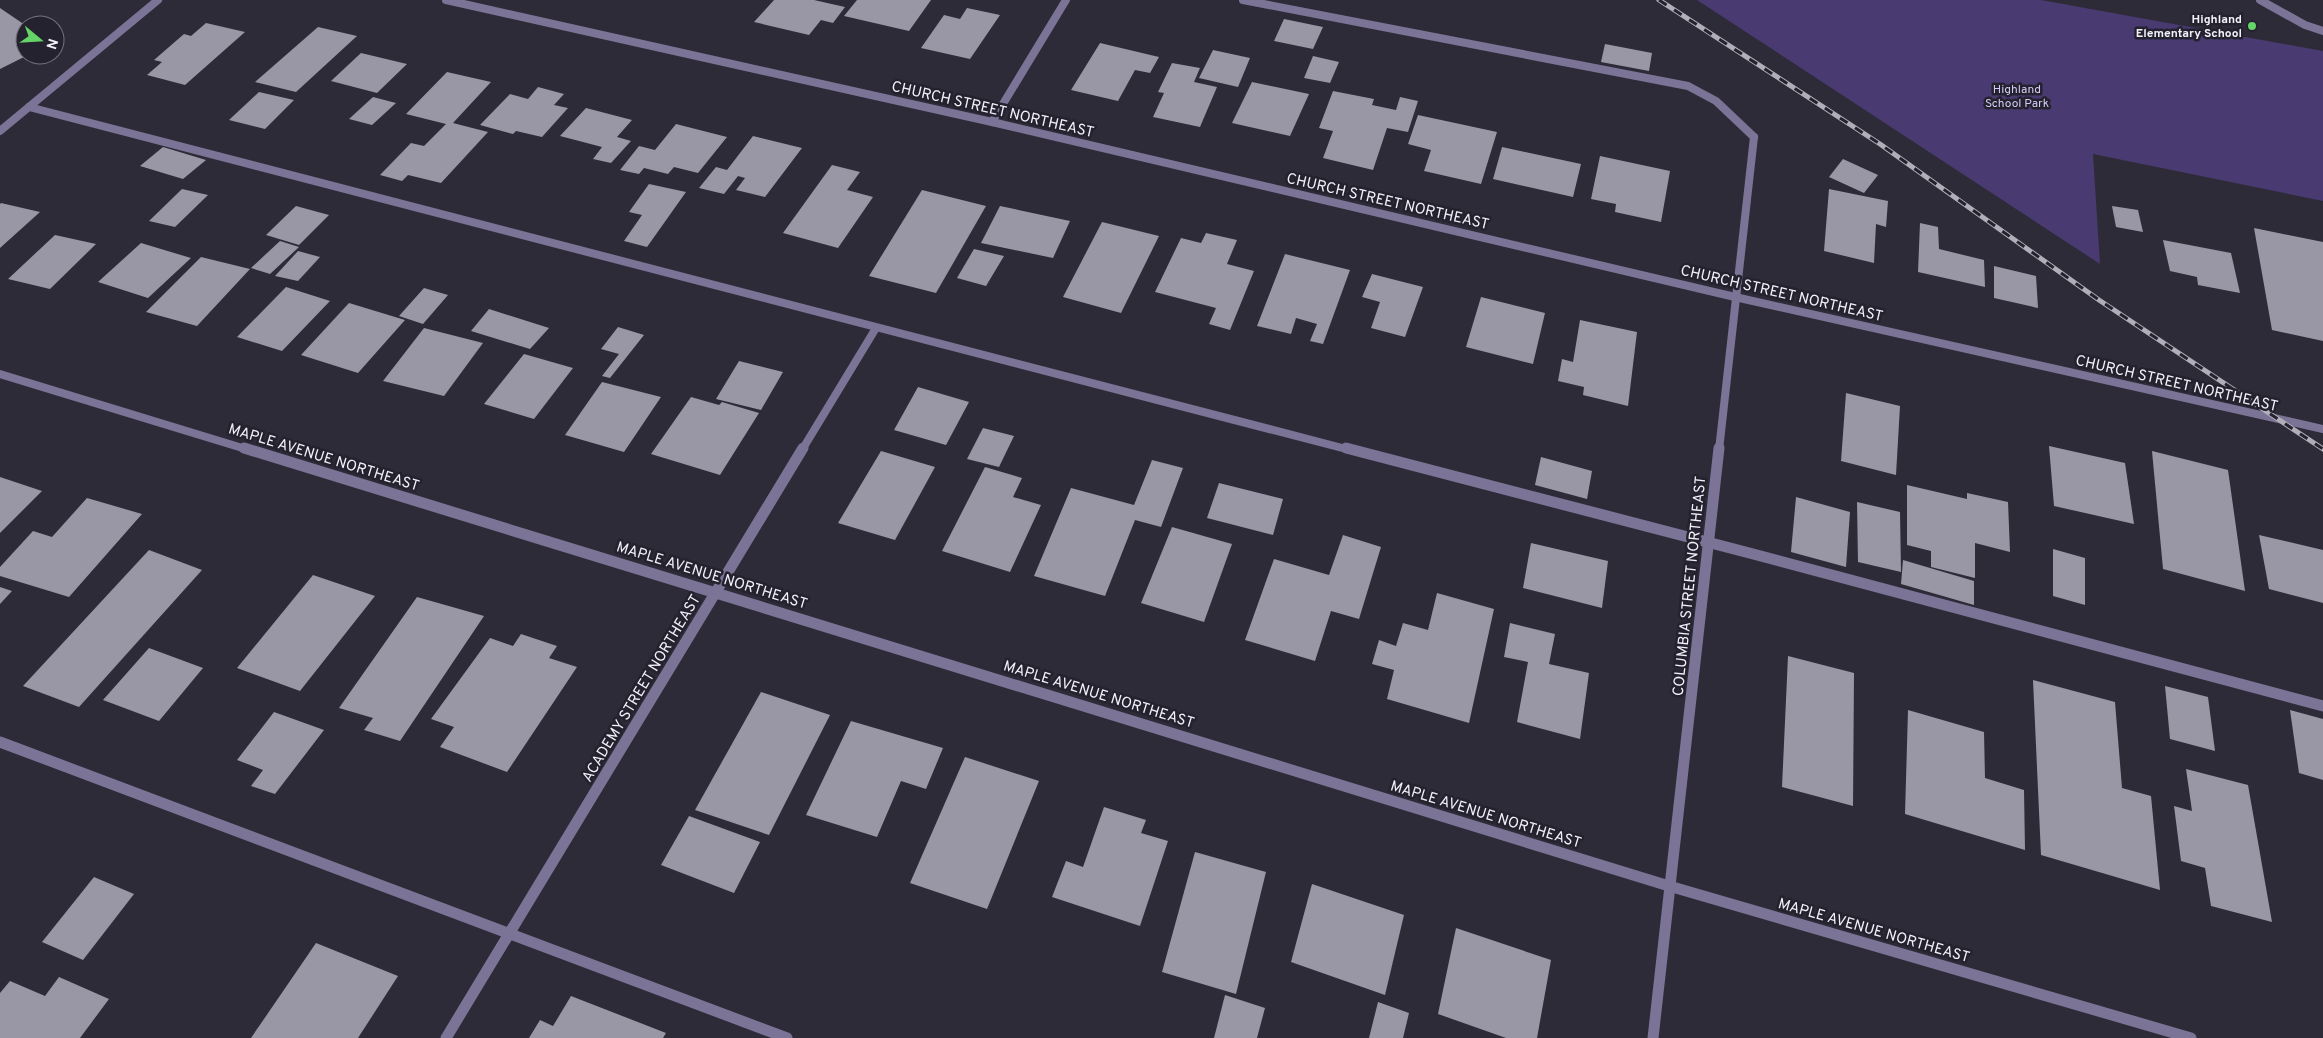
<svg xmlns="http://www.w3.org/2000/svg" width="2323" height="1038" viewBox="0 0 2323 1038" font-family="Overpass,sans-serif">
<rect width="100%" height="100%" fill="#2e2b38"/>
<path fill="#493a71" d="M1697,0H2041L2323,51V201L2093,154L2100,264Z"/>
<g fill="#9996a6">
<path d="M774,0H814L845,7L833,23L821,20L809,35L754,22Z"/>
<path d="M857,0H931L909,31L844,16Z"/>
<path d="M0,8L25,25V51L20,54L24,57L0,69Z"/>
<path d="M967,8L1000,15L970,59L921,48L944,15L960,19Z"/>
<path d="M1284,19L1323,27L1313,49L1274,41Z"/>
<path d="M206,23L245,32L185,85L147,75L162,62L154,60L184,34L191,36Z"/>
<path d="M318,27L357,36L296,92L255,82Z"/>
<path d="M1100,43L1159,57L1150,73L1135,70L1118,101L1071,90Z"/>
<path d="M1605,44L1652,53L1649,71L1601,62Z"/>
<path d="M1213,50L1250,58L1238,87L1199,78Z"/>
<path d="M361,53L407,64L377,93L331,81Z"/>
<path d="M1313,56L1339,62L1330,83L1304,78Z"/>
<path d="M1172,63L1200,68L1194,82L1217,87L1200,127L1153,117L1164,93L1158,92Z"/>
<path d="M447,72L491,82L453,123L488,132L441,183L408,175L402,181L380,175L411,143L424,146L446,124L406,114Z"/>
<path d="M1252,82L1309,94L1290,136L1232,123Z"/>
<path d="M538,87L564,94L554,105L568,108L542,137L516,131L513,134L480,125L510,94L528,99Z"/>
<path d="M1333,91L1374,99L1372,105L1396,110L1400,97L1418,101L1408,132L1387,128L1373,170L1323,158L1333,131L1319,128Z"/>
<path d="M259,92L294,100L265,129L229,120Z"/>
<path d="M373,97L396,103L372,125L349,119Z"/>
<path d="M586,108L632,120L617,137L631,141L611,163L593,159L602,147L560,136Z"/>
<path d="M1418,115L1497,132L1481,184L1424,171L1431,150L1408,144Z"/>
<path d="M676,124L727,137L698,173L674,167L668,174L644,168L639,174L620,170L639,146L655,150Z"/>
<path d="M753,136L802,148L765,197L736,190L745,178L738,176L724,194L699,188L716,167L727,170Z"/>
<path d="M163,147L206,160L183,179L140,166Z"/>
<path d="M1502,147L1581,164L1573,197L1493,179Z"/>
<path d="M1600,156L1670,171L1661,222L1615,212L1616,204L1591,199Z"/>
<path d="M1843,159L1878,175L1864,193L1829,177Z"/>
<path d="M832,165L860,172L847,190L873,197L838,248L783,233Z"/>
<path d="M649,184L686,192L647,247L624,241L642,215L629,212Z"/>
<path d="M182,189L208,195L175,227L149,221Z"/>
<path d="M1829,189L1888,201L1886,227L1876,224L1874,263L1824,251Z"/>
<path d="M922,190L986,206L936,293L869,276Z"/>
<path d="M1,203L40,212L0,248V204Z"/>
<path d="M296,206L329,215L299,245L266,235Z"/>
<path d="M1000,206L1070,221L1053,258L981,243Z"/>
<path d="M2112,206L2138,210L2143,232L2116,227Z"/>
<path d="M1102,222L1159,236L1121,313L1063,297Z"/>
<path d="M1920,223L1938,227L1939,249L1984,260L1985,287L1918,272Z"/>
<path d="M2254,228L2323,242V341L2272,330Z"/>
<path d="M1206,233L1237,240L1227,264L1254,271L1230,330L1209,324L1216,308L1155,292L1181,238L1201,243Z"/>
<path d="M55,235L96,244L50,289L8,279Z"/>
<path d="M2163,240L2231,253L2240,293L2198,285L2197,277L2170,271Z"/>
<path d="M280,241L299,247L270,274L251,268Z"/>
<path d="M141,243L191,258L148,298L98,282Z"/>
<path d="M974,249L1004,256L986,286L957,278Z"/>
<path d="M298,251L320,257L298,281L275,276Z"/>
<path d="M1285,254L1350,270L1323,344L1310,341L1317,324L1296,318L1291,334L1257,326Z"/>
<path d="M201,257L250,269L197,326L146,312Z"/>
<path d="M1994,266L2036,276L2038,308L1994,298Z"/>
<path d="M1372,274L1423,287L1405,337L1371,328L1380,302L1362,297Z"/>
<path d="M286,287L330,301L282,351L237,337Z"/>
<path d="M424,288L448,295L423,324L399,316Z"/>
<path d="M1481,297L1545,313L1533,364L1466,347Z"/>
<path d="M349,303L405,320L358,373L301,355Z"/>
<path d="M489,309L549,328L530,349L471,331Z"/>
<path d="M1580,320L1637,332L1628,406L1583,395L1584,387L1558,381L1562,359L1573,362Z"/>
<path d="M618,327L644,335L610,378L602,376L619,354L601,349Z"/>
<path d="M424,328L483,343L444,396L383,381Z"/>
<path d="M524,354L573,368L534,419L484,404Z"/>
<path d="M739,361L783,372L761,410L716,399Z"/>
<path d="M602,382L661,397L624,452L565,435Z"/>
<path d="M918,387L969,402L946,445L894,430Z"/>
<path d="M1846,393L1900,406L1896,475L1841,461Z"/>
<path d="M691,397L719,405L722,402L759,413L720,475L651,454Z"/>
<path d="M983,428L1014,436L999,467L967,459Z"/>
<path d="M2049,446L2125,463L2134,524L2054,506Z"/>
<path d="M881,451L935,467L895,540L838,523Z"/>
<path d="M2152,451L2228,470L2245,591L2163,569Z"/>
<path d="M1541,457L1592,471L1587,499L1535,485Z"/>
<path d="M1152,460L1183,468L1161,527L1135,520L1105,596L1034,576L1071,488L1134,505Z"/>
<path d="M985,467L1022,478L1013,497L1041,505L1010,572L942,551Z"/>
<path d="M0,477L42,491L0,533Z"/>
<path d="M1219,483L1283,499L1273,535L1207,518Z"/>
<path d="M1907,485L1967,499V493L2008,502L2010,552L1975,543V578L1931,567V551L1907,545Z"/>
<path d="M1796,497L1850,512L1846,567L1791,552Z"/>
<path d="M87,498L142,514L69,597L0,576V567L33,531L52,537Z"/>
<path d="M1857,502L1900,512L1901,572L1858,562Z"/>
<path d="M1172,527L1232,544L1204,622L1141,603Z"/>
<path d="M1343,535L1381,547L1359,619L1331,611L1315,661L1245,640L1274,559L1329,575Z"/>
<path d="M2259,535L2323,550V603L2269,589Z"/>
<path d="M1531,543L1608,561L1602,608L1523,588Z"/>
<path d="M2053,549L2085,558V605L2053,596Z"/>
<path d="M149,550L202,570L79,707L23,686Z"/>
<path d="M1903,560L1974,581V605L1901,584Z"/>
<path d="M313,575L375,596L300,691L237,668Z"/>
<path d="M0,587L12,591L0,604Z"/>
<path d="M1437,593L1494,609L1469,723L1387,699L1394,670L1372,664L1379,640L1396,646L1403,623L1428,630Z"/>
<path d="M417,597L484,616L400,741L364,730L373,718L339,708Z"/>
<path d="M1510,623L1555,634L1549,664L1589,673L1580,739L1517,722L1528,662L1504,657Z"/>
<path d="M521,634L557,646L549,658L577,667L507,772L440,747L454,727L431,719L490,638L513,646Z"/>
<path d="M149,648L203,668L159,721L103,700Z"/>
<path d="M1788,656L1854,673L1853,806L1782,787Z"/>
<path d="M2033,680L2115,702L2122,788L2151,796L2160,890L2041,855Z"/>
<path d="M2165,686L2208,697L2215,751L2170,739Z"/>
<path d="M761,692L830,715L769,835L695,810Z"/>
<path d="M1908,710L1984,732L1985,778L2024,790L2025,850L1905,814Z"/>
<path d="M2290,710L2323,719V780L2299,773Z"/>
<path d="M274,712L324,730L275,794L251,786L263,770L237,760Z"/>
<path d="M851,721L943,748L926,789L901,781L877,837L806,815Z"/>
<path d="M965,757L1039,781L987,909L910,883Z"/>
<path d="M2186,769L2248,785L2272,922L2211,906L2205,868L2181,861L2174,806L2192,811Z"/>
<path d="M1104,807L1146,820L1141,833L1168,841L1140,926L1052,897L1066,861L1083,867Z"/>
<path d="M689,816L760,842L734,893L661,865Z"/>
<path d="M1195,852L1266,872L1236,994L1162,972Z"/>
<path d="M94,877L134,894L83,960L42,942Z"/>
<path d="M1312,884L1404,915L1385,995L1291,962Z"/>
<path d="M1456,928L1551,960L1537,1038H1506L1438,1014Z"/>
<path d="M316,943L398,976L358,1038H251Z"/>
<path d="M59,977L109,999L80,1038H0V993L10,981L45,996Z"/>
<path d="M1225,995L1265,1008L1257,1038H1214Z"/>
<path d="M571,996L666,1033L663,1038H529L540,1020L553,1026Z"/>
<path d="M1378,1002L1409,1013L1403,1038H1369Z"/>
</g>
<g fill="none" stroke-linecap="round" stroke-linejoin="round">
<g stroke="#7b7496" stroke-width="8">
<path d="M1243,0L1688,86L1716,101L1754,137"/>
<path d="M2260,0L2305,25L2323,31"/>
<path d="M29,107L1350,450"/>
</g>
<g stroke="#7b7496" stroke-width="11">
<path d="M1346,448L1757,555L2323,706"/>
<path d="M0,742L787,1038"/>
</g>
<g stroke="#7b7496" stroke-width="8">
<path d="M446,0L992,122L1735,297L2323,429"/>
<path d="M992,122L1066,0"/>
<path d="M0,131L158,0"/>
<path d="M0,374L249,450"/>
<path d="M802,450L876,328"/>
<path d="M1719,450L1754,137"/>
</g>
<g stroke="#7b7496" stroke-width="11">
<path d="M244,448L1669,886L2191,1038"/>
<path d="M446,1038L803,448"/>
<path d="M1653,1038L1719,448"/>
</g>
<defs>
<path id="rail" d="M1659,0L1880,144L2099,300L2323,449"/>
</defs>
<use href="#rail" stroke="#b0aeb8" stroke-width="5"/>
<use href="#rail" stroke="#24222e" stroke-width="3" stroke-dasharray="9" stroke-linecap="butt"/>
</g>
<circle fill="#64d468" stroke="#24222e" stroke-width="2" cx="2252" cy="26" r="5"/>
<g text-anchor="middle" stroke-width="5" stroke-linejoin="round" paint-order="stroke">
<g font-size="12" font-weight="bold" fill="#f2f0f9" stroke="#24222e" text-anchor="end">
<text x="2242" y="23">Highland<tspan x="2242" dy="14">Elementary School</tspan></text>
</g>
<g font-size="12" fill="#d3caf5" stroke="#24222e">
<text x="2017" y="93">Highland<tspan x="2017" dy="14">School Park</tspan></text>
</g>
<g font-size="15" fill="#f2f0f9" stroke="#24222e">
<text transform="translate(993 109) rotate(13)" y="5">CHURCH STREET NORTHEAST</text>
<text transform="translate(1388 201) rotate(13)" y="5">CHURCH STREET NORTHEAST</text>
<text transform="translate(1782 293) rotate(13)" y="5">CHURCH STREET NORTHEAST</text>
<text transform="translate(2177 383) rotate(13)" y="5">CHURCH STREET NORTHEAST</text>
<text transform="translate(324 457) rotate(17)" y="5">MAPLE AVENUE NORTHEAST</text>
<text transform="translate(712 575) rotate(17)" y="5">MAPLE AVENUE NORTHEAST</text>
<text transform="translate(1689 586) rotate(-84)" y="5">COLUMBIA STREET NORTHEAST</text>
<text transform="translate(641 688) rotate(-59)" y="5">ACADEMY STREET NORTHEAST</text>
<text transform="translate(1099 694) rotate(17)" y="5">MAPLE AVENUE NORTHEAST</text>
<text transform="translate(1486 814) rotate(17)" y="5">MAPLE AVENUE NORTHEAST</text>
<text transform="translate(1874 930) rotate(16)" y="5">MAPLE AVENUE NORTHEAST</text>
</g>
</g>
<g transform="translate(40 40) rotate(108)"><circle r="24" fill="#24222e" stroke="#76747f"/>
<path d="M0-4L9 19L0 12L-9 19Z" fill="#64d468"/>
<text y="-8" font-size="14" font-weight="bold" text-anchor="middle" fill="#f2f0f9">N</text>
</g>
</svg>
